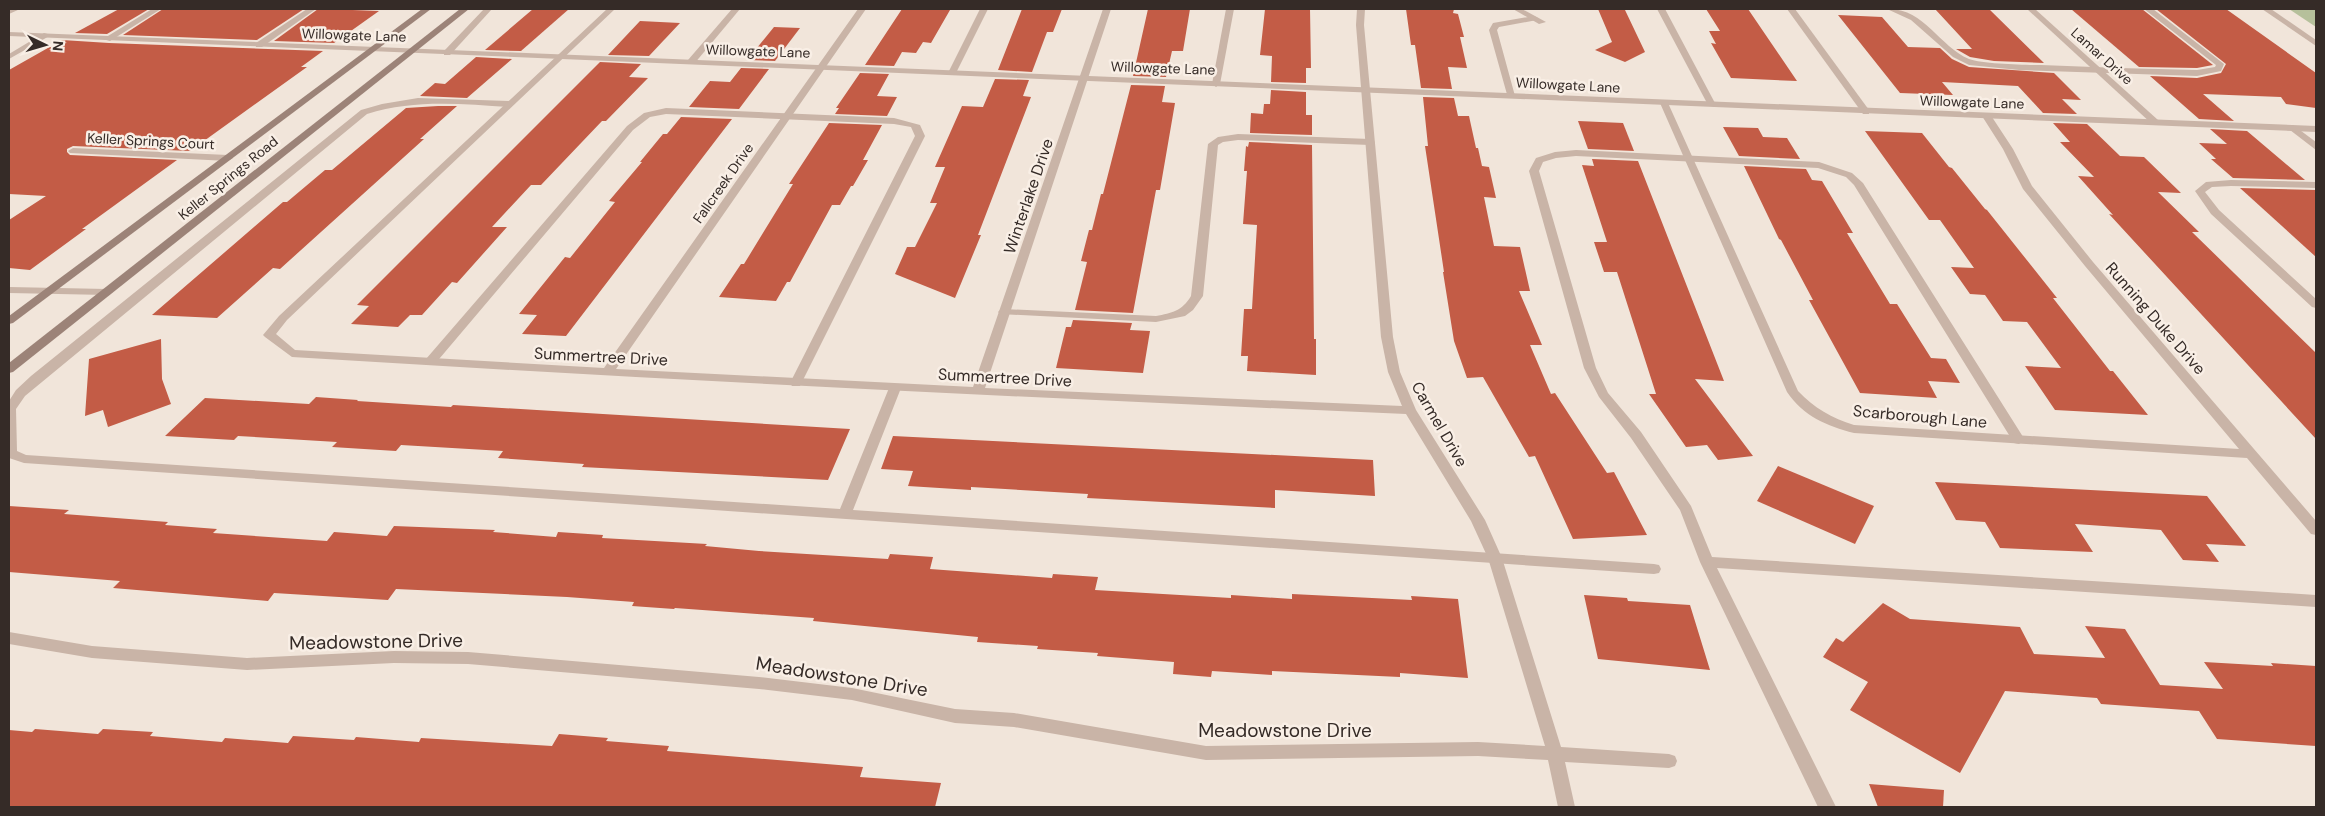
<svg xmlns="http://www.w3.org/2000/svg" width="2325" height="816" viewBox="0 0 2325 816" font-family="'DM Sans',sans-serif">
<rect width="100%" height="100%" fill="#f1e5da"/>
<path fill="#b6c09b" d="M2289,9H2316V27Z"/>
<g fill="#c35c46">
<path d="M119,9H149L107,34L75,33Z"/>
<path d="M163,9H304L257,40L123,35Z"/>
<path d="M318,9H326L379,11L334,43L274,41Z"/>
<path d="M533,9H569L521,51L485,50Z"/>
<path d="M902,9L950,10L931,43L923,42L916,53L902,52L894,66L865,65Z"/>
<path d="M1022,9H1062L1053,32H1047L1032,72L998,70Z"/>
<path d="M1148,9H1190L1183,51H1172L1166,77L1133,76Z"/>
<path d="M1265,9H1310L1311,68H1306V83L1271,82L1272,56L1260,55Z"/>
<path d="M1406,9H1454L1453,13L1458,14L1464,37H1460L1467,68L1448,67L1452,89L1421,88L1415,45H1411Z"/>
<path d="M1598,9L1625,10L1645,52L1625,62L1595,50L1612,42Z"/>
<path d="M1706,9H1748L1797,81L1731,78L1711,43L1716,44L1709,31H1720Z"/>
<path d="M1935,9H1989L2044,63L1994,61L1970,57L1956,49H1972Z"/>
<path d="M2071,9H2142L2213,65L2197,68L2139,67Z"/>
<path d="M2156,9H2226L2316,73V108L2286,104L2281,97L2203,94L2234,121L2199,119L2150,76L2197,78L2221,73L2226,64Z"/>
<path d="M1838,15L1882,17L1908,47L1940,48L1952,59L1969,67L2054,73L2081,100L2062,99L2077,114L2043,113L2018,86L1942,82L1953,95L1900,93Z"/>
<path d="M640,21L680,23L649,56L608,55Z"/>
<path d="M774,27L800,28L775,61L747,60Z"/>
<path d="M62,40L109,43L323,51L301,67H307L190,151L73,146L67,149V152L70,155L177,160L82,229H86L30,270L9,268V220L46,196L9,194V70Z"/>
<path d="M476,57L512,59L467,98L420,96L435,83L445,84Z"/>
<path d="M600,62L641,64L629,77L648,78L606,121H602L541,185H531L492,227H507L457,283L452,282L422,315H410L398,327L351,324L369,306L357,305Z"/>
<path d="M741,68L769,69L739,109L689,107L710,81L730,82Z"/>
<path d="M860,73L889,74L877,96L897,97L887,116L835,114L839,108H836Z"/>
<path d="M995,79L1029,80L1023,96L1031,97L978,235H981L955,298L895,274L907,247H915L937,203H930L945,167H935L962,106L983,107Z"/>
<path d="M1131,85L1165,86L1162,102L1175,103L1160,190H1156L1133,313L1075,310L1087,262L1081,261L1089,230H1092L1101,194H1103Z"/>
<path d="M1271,90L1306,92V115H1312V135L1250,133L1251,113L1263,114L1264,104H1270Z"/>
<path d="M1423,97L1454,98L1458,116H1469L1476,148H1478L1482,166L1489,167L1496,198L1484,197L1494,246L1520,247L1530,291H1519L1542,345H1530L1551,394L1555,393L1607,473L1614,472L1647,535L1573,539L1535,456L1529,457L1483,377L1467,378L1454,341L1443,272H1444L1425,146H1428Z"/>
<path d="M438,106H457L420,139H424L280,269L273,268L217,318L152,315L283,202H287L325,170H332L406,108Z"/>
<path d="M681,117L732,119L566,336L522,334L537,315L519,314L565,257L570,258L615,202L609,201L642,162H640L663,134H667Z"/>
<path d="M1578,121L1623,123L1634,151L1588,149Z"/>
<path d="M829,123L882,125L863,160H868L853,186H851L840,205H832L790,282H787L776,301L719,297L741,264H744L793,184H789Z"/>
<path d="M2053,123L2087,124L2120,156L2144,157L2181,193L2158,192L2199,232H2192L2316,353V439L2109,214L2113,215L2078,176L2094,177L2060,142H2070Z"/>
<path d="M1723,127L1758,128L1763,137L1787,138L1800,159L1739,156Z"/>
<path d="M2210,129L2247,131L2305,180L2233,178L2211,159H2216L2199,143L2227,144Z"/>
<path d="M1865,131L1922,133L1949,167L1952,168L1985,209L1987,210L2057,298H2053L2110,371H2113L2148,415L2055,410L2025,366L2061,368L2027,322L2003,321L1985,295L1970,294L1951,267L1974,268L1940,220H1929Z"/>
<path d="M1249,142L1312,145L1314,339H1316V375L1247,371L1248,356H1241L1244,309H1252L1257,225L1243,224L1247,171H1244L1246,146L1248,147Z"/>
<path d="M1592,159L1638,161L1724,381L1695,379L1753,456L1718,460L1707,445L1686,447L1649,394H1656L1617,272H1604L1594,242H1607L1582,165L1594,166Z"/>
<path d="M1744,166L1806,169L1812,180L1822,181L1853,233H1847L1890,304H1897L1931,358L1946,359L1960,383L1928,381L1937,398L1860,393L1809,300H1813L1781,240L1779,239Z"/>
<path d="M2240,188L2316,190V257Z"/>
<path d="M1073,320L1132,323L1130,330L1150,331L1143,373L1056,368L1066,327H1071Z"/>
<path d="M161,339L162,379L171,404L108,427L103,410L85,416L89,359Z"/>
<path d="M316,397L358,400L357,401L451,407L453,405L850,429L828,480L582,467L584,464L498,458L503,451L401,445L396,451L332,447L337,442L238,436L234,440L165,436L205,398L309,404Z"/>
<path d="M893,436L1373,460L1375,496L1275,490V508L1087,498L1088,494L971,487V490L908,486L913,471L881,469Z"/>
<path d="M1778,466L1874,506L1855,544L1757,501Z"/>
<path d="M1935,482L2207,496L2246,546L2206,544L2219,562L2183,560L2161,530L2075,524L2093,552L2000,548L1985,522L1956,520Z"/>
<path d="M9,506L69,510L64,514L168,522L165,525L217,529L213,533L327,541L334,532L387,536L394,526L495,530L493,532L556,537L558,532L603,535L602,538L707,544L705,546L759,551L888,559L890,554L933,557L930,569L1052,578L1053,574L1098,577L1095,590L1231,598V595L1292,599V594L1412,600L1411,596L1458,599L1468,678L1400,673V677L1272,671V675L1212,671L1211,677L1173,674L1174,662L1097,656L1098,653L1037,649L1038,646L977,642L978,637L813,621L814,618L675,608L674,609L632,606L634,602L567,597L396,589L388,600L274,593L268,601L113,588L120,581L9,572Z"/>
<path d="M1584,595L1627,598L1628,601L1690,605L1710,670L1598,659Z"/>
<path d="M1883,603L1910,619L2020,627L2034,654L2105,658L2085,626L2125,629L2160,685L2223,689L2204,662L2273,666L2271,663L2316,666V746L2217,739L2199,711L2101,704L2097,698L2005,691L1960,773L1850,710L1868,682L1823,657L1836,638L1843,642Z"/>
<path d="M35,729L98,734L103,729L153,732L150,736L222,742L225,738L288,743L293,736L354,740L356,737L419,742L421,738L552,746L559,734L608,738L606,741L669,746L667,751L863,767L860,777L941,783L935,807H9V730L32,732Z"/>
<path d="M1869,784L1944,790L1943,807H1878Z"/>
</g>
<g fill="none" stroke-linecap="round" stroke-linejoin="round">
<g fill="#c9b4a7" fill-rule="evenodd">
<path d="M484,9H492L450,55H444V51Z"/>
<path d="M732,9H740L694,64H688V60Z"/>
<path d="M980,9H988L956,73L949,75L948,73Z"/>
<path d="M1226,9H1234L1220,84L1216,87L1212,84Z"/>
<path d="M1657,9H1665L1716,105L1715,107L1708,105Z"/>
<path d="M1887,9C1923,7 1939,46 1969,59C1983,64 2025,65 2041,65C2093,67 2145,69 2197,70L2215,67L2216,65L2144,9H2153L2224,64L2221,71L2197,76L2019,70L1969,65L1953,57L1911,20Z"/>
<path d="M1534,16L1538,18L1537,20L1499,27L1497,30L1515,96L1508,98L1489,30L1493,23Z"/>
<path d="M418,98L509,101L513,104L509,107C461,104 414,99 367,114L25,396L16,409L17,451L26,455L840,509L889,388L895,384L901,388L853,510L1654,564L1659,565L1661,569L1659,573L1654,574L24,463L9,458V401L16,390L31,376L361,110L382,104Z"/>
<path d="M666,108L894,118L920,125L925,136L800,386H792L790,383L915,136L911,127L894,124L666,114L650,117L633,130L434,365H426L424,362L426,359L627,126L644,113Z"/>
<path d="M1238,134L1370,139L1375,142L1370,145L1238,140L1223,142L1218,145L1203,296L1193,310L1185,316L1156,322L1000,314L998,312L1000,310L1004,309L1156,316C1172,313 1182,311 1191,296L1208,144L1218,137Z"/>
<path d="M1576,150L1819,162L1852,173L1863,183L2025,440L2019,444L2014,443L1854,185L1846,177L1818,168L1576,156L1556,158L1543,162L1539,171L1596,368L1608,393L1641,432L1691,506L1712,557L2316,595V607L1717,568L1836,807H1818L1700,562L1680,510L1631,438L1599,397L1584,368L1529,171L1536,158L1555,152Z"/>
<path d="M2231,180L2316,182V188L2231,186L2212,187L2205,192L2219,210L2316,299V308L2312,307L2211,214L2195,191L2206,182Z"/>
</g>
<g fill="#c9b4a7" fill-rule="evenodd">
<path d="M9,9H20L9,14Z"/>
<path d="M152,9H161L110,41L103,39Z"/>
<path d="M307,9H316L262,47H256V43Z"/>
<path d="M607,9H615L287,320L276,334L295,350L604,368L858,9H866L616,369L973,387L1103,9H1111L985,388L1402,406L1388,372L1381,337L1356,25L1357,9H1365L1364,25L1393,337L1400,372L1416,410L1485,520L1502,558L1561,747L1669,754L1675,756L1677,761L1675,766L1669,768L1565,762L1575,807H1558L1548,760L1478,756L1206,760L1014,727L955,723L852,700L759,689L468,664L394,663L247,670L92,658L9,644V632L92,646L247,658L394,651L468,652L759,677L852,688L955,709L1014,713L1206,746L1478,742L1545,746L1488,558L1471,521L1406,414C1034,398 663,380 292,357L265,337L263,335L279,316Z"/>
<path d="M1513,9H1522L1546,22L1539,24Z"/>
<path d="M1787,9H1795L1869,110V114H1863Z"/>
<path d="M2027,9H2035L2158,120V124H2152Z"/>
<path d="M2262,9H2271L2316,40V46Z"/>
<path d="M44,33L51,35L9,59V54Z"/>
<path d="M1664,100L1668,103L1798,391C1814,408 1832,418 1854,425L2239,449L2085,266L2023,189L2003,149L1982,116L1990,114L2013,149L2032,186L2093,262L2316,521V535L2311,534L2247,458L1854,433C1827,426 1803,416 1787,392L1660,103Z"/>
<path d="M2293,125L2316,142V150L2290,130V126Z"/>
<path d="M73,148L228,155L233,158L228,161L70,153L68,151Z"/>
<path d="M9,287L107,289L113,292L107,295L9,293Z"/>
</g>
<path fill="#c9b4a7" fill-rule="evenodd" d="M9,32L2316,126V132L9,36Z"/>
<g fill="#9c8378" fill-rule="evenodd">
<path d="M422,9H431L13,323L9,324V316Z"/>
<path d="M460,9H469L13,372L9,373V363Z"/>
</g>
</g>
<g text-anchor="middle" stroke-width="5" stroke-linejoin="round" paint-order="stroke">
<g font-size="14" fill="#352b27" stroke="#f9efe6">
<text transform="translate(354 35) rotate(2)" y="5">Willowgate Lane</text>
<text transform="translate(758 51) rotate(2)" y="5">Willowgate Lane</text>
<text transform="translate(2102 56) rotate(42)" y="5">Lamar Drive</text>
<text transform="translate(1163 68) rotate(2)" y="5">Willowgate Lane</text>
<text transform="translate(1568 85) rotate(3)" y="5">Willowgate Lane</text>
<text transform="translate(1972 102) rotate(2)" y="5">Willowgate Lane</text>
<text transform="translate(151 141) rotate(3)" y="5">Keller Springs Court</text>
<text transform="translate(228 178) rotate(-39)" y="5">Keller Springs Road</text>
<text transform="translate(723 183) rotate(-55)" y="5">Fallcreek Drive</text>
</g>
<g font-size="16" fill="#352b27" stroke="#f9efe6">
<text transform="translate(1028 196) rotate(-71)" y="6">Winterlake Drive</text>
<text transform="translate(2156 318) rotate(49)" y="6">Running Duke Drive</text>
<text transform="translate(601 356) rotate(3)" y="6">Summertree Drive</text>
<text transform="translate(1005 377) rotate(3)" y="6">Summertree Drive</text>
<text transform="translate(1920 416) rotate(5)" y="6">Scarborough Lane</text>
<text transform="translate(1440 424) rotate(60)" y="6">Carmel Drive</text>
</g>
<g font-size="19" fill="#352b27" stroke="#f9efe6">
<text transform="translate(376 641) rotate(-1)" y="7">Meadowstone Drive</text>
<text transform="translate(842 676) rotate(9)" y="7">Meadowstone Drive</text>
<text x="1285" y="737">Meadowstone Drive</text>
</g>
</g>
<rect width="2325" height="816" fill="none" stroke="#352b27" stroke-width="20"/>
<g transform="translate(45 45) rotate(95)" stroke="#f9efe6" stroke-width="4" paint-order="stroke">
<path d="M0-4L9 19L0 12L-9 19Z" fill="#352b27"/>
<text y="-8" font-size="14" font-weight="bold" text-anchor="middle" fill="#352b27">N</text>
</g>
</svg>
